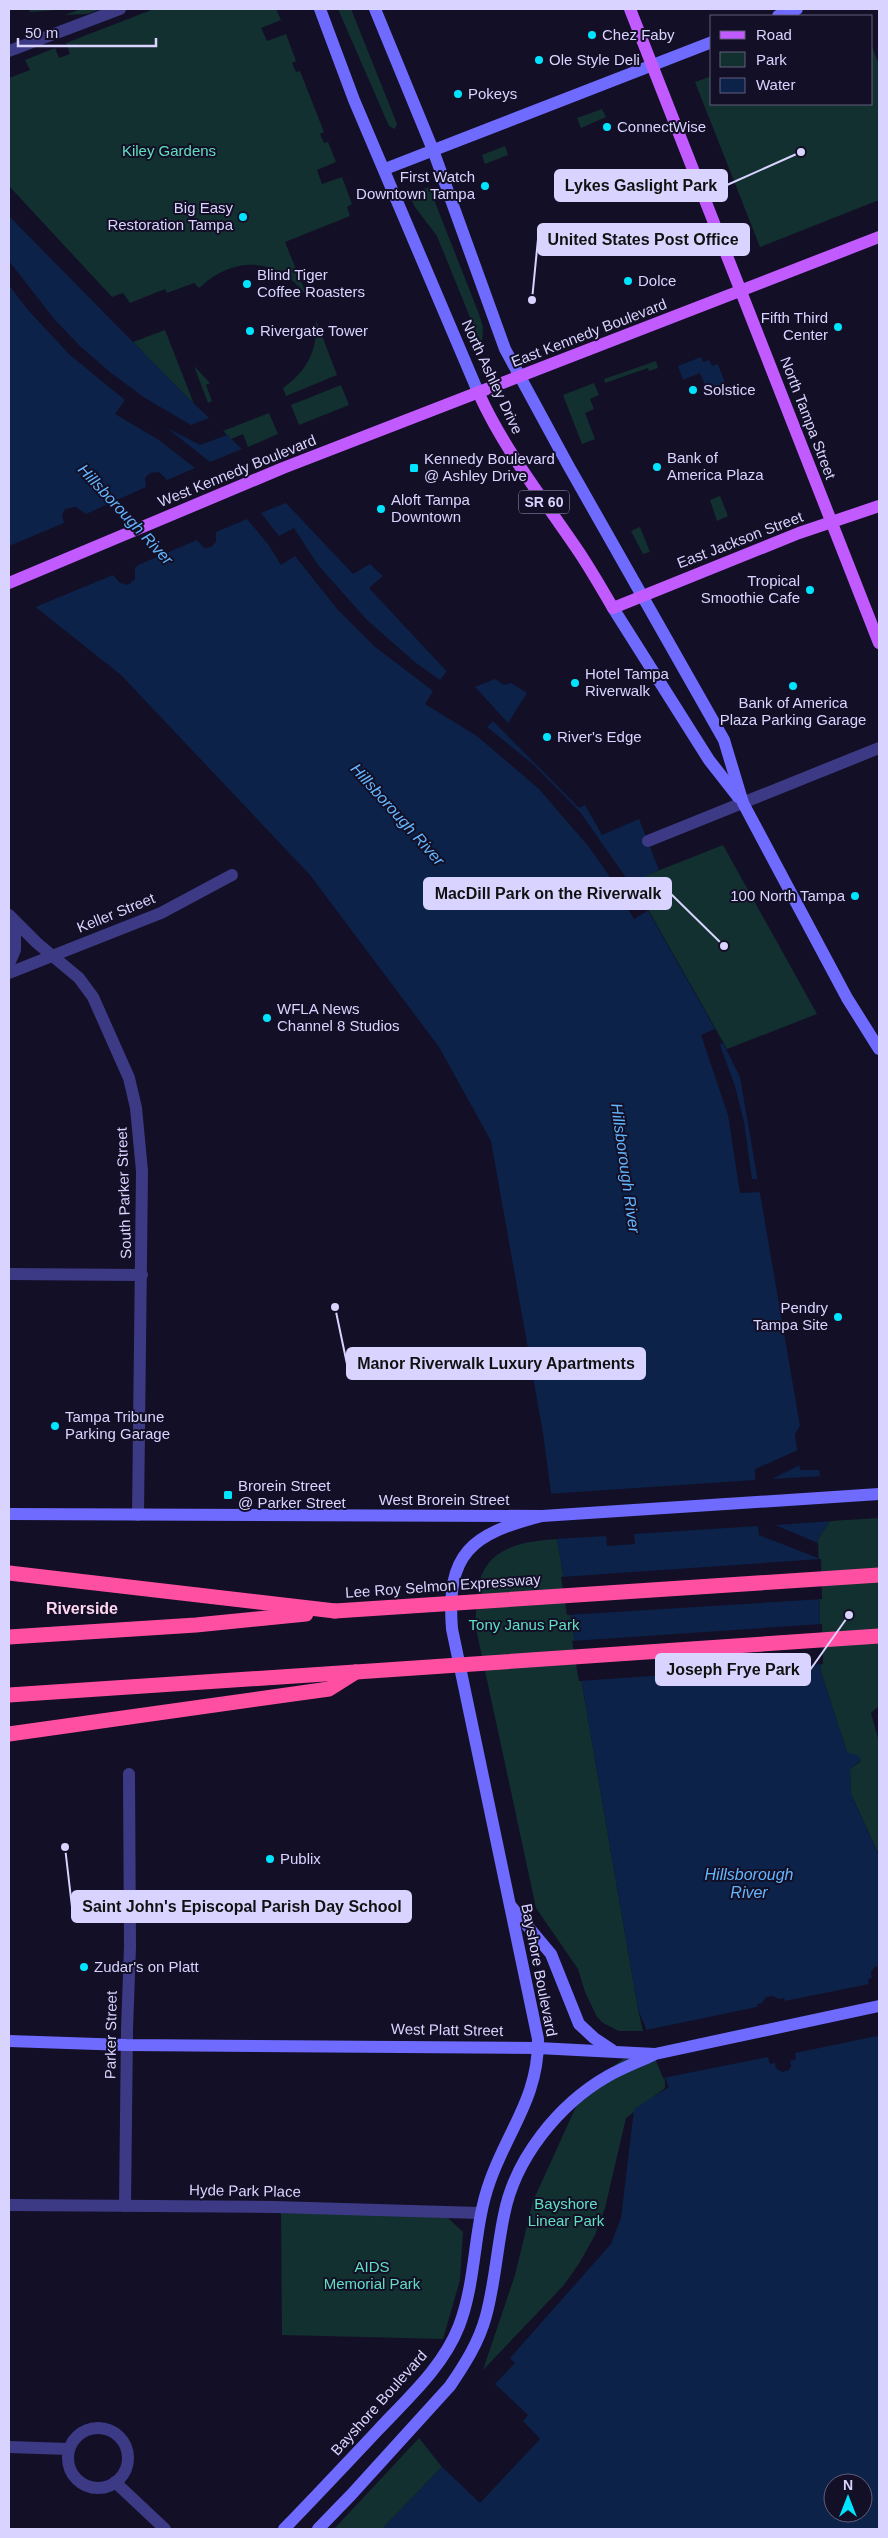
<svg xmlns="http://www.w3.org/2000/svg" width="888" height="2538" viewBox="0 0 888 2538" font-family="Helvetica,sans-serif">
<rect width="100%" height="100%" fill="#130f26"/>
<g fill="#12302f">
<path d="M27,9H71L31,12Z"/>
<path d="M81,9H101L87,14L65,15Z"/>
<path d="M154,9H276L281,20L261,28L267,41L286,34L296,61L292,63L296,72L300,71L324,132L320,134L324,143L328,142L336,162L317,170L322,184L342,177L352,204L347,207L350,216L285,242L307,296C277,257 235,255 199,288L194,283L167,293L165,289L130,303L123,293L112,297L9,186V78L30,70L25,60L55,48L59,58L70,54L66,43Z"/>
<path d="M338,9H351L397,124L395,129L389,126Z"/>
<path d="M872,46L879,65V200L760,247L695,82L712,76V104H872Z"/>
<path d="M602,109L606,117L581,128L577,118Z"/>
<path d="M505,146L508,155L485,164L482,155Z"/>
<path d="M429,187L479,314L483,327L482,347L437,236L415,207L409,195Z"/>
<path d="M316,320L337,375L286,396L283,388C307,371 318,350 316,320Z"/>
<path d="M165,330L194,404L133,342Z"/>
<path d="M656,361L658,368L649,371L648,368L605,383L604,379Z"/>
<path d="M194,366L210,383L206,385L212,401L208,403Z"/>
<path d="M594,383L599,395L590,399L594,409L585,413L595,439L582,444L563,395Z"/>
<path d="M341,385L349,405L299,425L291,405Z"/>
<path d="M269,413L278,434L248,447L243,434L231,439L223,431Z"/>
<path d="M720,496L728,516L717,521L710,500Z"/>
<path d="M640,527L650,552L643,554L631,531Z"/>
<path d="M723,845L817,1014L727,1049L632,881Z"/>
<path d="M879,1518V1706L871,1713L879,1742V1855L851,1794L850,1769L861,1761L847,1752L821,1672L818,1539L830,1521Z"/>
<path d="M557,1539L638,2009L643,2031H619L603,2023L597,2017L585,1992L578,1969L536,1908L475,1624C477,1609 477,1591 481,1577C492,1545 528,1541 557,1539Z"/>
<path d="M664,2054L665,2088L626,2118L605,2208L595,2235L580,2262L564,2285L483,2370L515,2275L533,2201L585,2087L623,2059Z"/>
<path d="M281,2213L446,2216L463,2232L460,2280L443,2339L282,2335Z"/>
<path d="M419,2438L442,2467L382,2529H334Z"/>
</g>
<g fill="#0c2248" fill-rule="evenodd">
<path d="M9,216L186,396L242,449L286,503L353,574L370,564L383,576L369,588L493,721L579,808L585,805L602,835L639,819L659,870L632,882L723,1043L740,1077L800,1426L795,1434L800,1470H819L830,1521L818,1539L821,1672L847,1752L859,1756L861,1760L850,1769L851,1794L879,1856V2529H382L442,2467L480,2503L540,2439L523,2421L528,2415L495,2384L515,2363L510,2358L611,2244L621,2218L634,2109L669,2087L638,2009L557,1539L543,1433L491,1141L439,1047L310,875L121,675L9,586ZM833,2483H863V2513H833Z"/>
<path d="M701,357L703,362L709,360L712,366L718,364L725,383L707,390L700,373L683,380L678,366Z"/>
<path d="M495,679L504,685L511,683L527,693L508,723L475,687Z"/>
</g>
<g fill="#130f26">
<path d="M9,261L54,319L81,347L111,373L145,398L191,425L209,418L227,435L200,445L167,428L210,462L242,449L249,457H252L288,502L261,513L279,536L294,528L318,565L367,620L416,663L440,680L447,671L493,721L487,727L534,765L580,812L629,882L632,881L649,910L634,919L608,874L589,847L539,789L477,736L425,704L433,691L374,646L338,610L295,556L281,565L268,544L247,519L216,532V542L211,547L204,548L197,540L138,565L135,568V579L128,585L120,583L113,575L33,608L9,589V546L64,523L62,515L65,509L76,507L86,514L146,487L145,478L150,473L159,472L167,480L195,468L159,440L115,414L125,400L70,355L28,310L9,285Z"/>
<path d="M715,1029L723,1043L720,1044L722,1051L735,1086L744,1122L752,1179H757L760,1192L740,1193L728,1115L701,1035Z"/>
<path d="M798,1450L800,1465L772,1479L823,1476L833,1521L775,1525L818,1543V1558L759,1535L758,1526L634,1534L635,1544L607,1546L606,1536L554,1539L548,1494L755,1480V1469Z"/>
<path d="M821,1559L822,1599L567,1615L561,1577Z"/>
<path d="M822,1624L823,1664L579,1681L572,1641Z"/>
<path d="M879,1966V2039L877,2036L795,2053L796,2059L790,2061L791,2066L789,2070L782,2072L776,2068L775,2063L770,2064L768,2057L663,2078L641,2023H644L646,2030L757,2007V2004L762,2003L766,1997L773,1996L778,1999L784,1998L785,2001L869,1984L868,1979L872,1978L871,1972L875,1967Z"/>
</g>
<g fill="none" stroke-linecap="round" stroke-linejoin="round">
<g stroke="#3d3a85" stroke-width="12">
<path d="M9,51L120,9"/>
<path d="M648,841L879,748"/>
<path d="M9,915L37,943L79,978L93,997L129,1078L136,1108L142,1171L138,1515"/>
<path d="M9,964L15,950V922"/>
<path d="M9,973L161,913L232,875"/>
<path d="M9,1274L142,1275"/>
<path d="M9,2205L275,2207L480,2213"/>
<path d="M125,2206L127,2029L130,1947L129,1774"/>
<circle cx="98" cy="2458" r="30"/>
<path d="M9,2447L69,2449"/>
<path d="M115,2482L165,2529"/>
</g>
<g stroke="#6f6bff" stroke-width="12">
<path d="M320,9L354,100L479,394"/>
<path d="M375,9L433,150L505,349L568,465L724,740L743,803L847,998L879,1049"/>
<path d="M778,16L797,9"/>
<path d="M385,169L712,42"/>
<path d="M613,608L709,760L738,797"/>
<path d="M9,1514L542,1516L879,1494"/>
<path d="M510,1905L551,1954L579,2024L594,2038L612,2050"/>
<path d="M9,2041L126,2045L538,2048L655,2054L879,2006"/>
<path d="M284,2529C316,2496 347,2463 378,2430C408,2398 443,2367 459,2326C477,2279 473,2227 490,2181C508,2130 539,2096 538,2039L452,1629C446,1553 471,1534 542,1516"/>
<path d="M318,2529L351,2495L450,2386C465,2364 479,2342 486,2316C495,2283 497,2248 504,2215C515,2158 559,2104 608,2076C622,2068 638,2062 653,2055"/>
</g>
<g stroke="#c25bff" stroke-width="12">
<path d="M630,9L879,643"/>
<path d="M479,394C505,451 544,500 579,552C591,570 602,589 613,608L799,533L879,506"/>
<path d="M9,583L283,468L879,237"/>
</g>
<g stroke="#ff4fa3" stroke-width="15">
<path d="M9,1573L335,1611"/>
<path d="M9,1637L196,1625L306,1614"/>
<path d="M9,1695L355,1672"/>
<path d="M9,1734L329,1689L356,1672"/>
</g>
<g stroke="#ff4fa3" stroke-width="15">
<path d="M335,1611L879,1575"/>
<path d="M356,1672L879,1636"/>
</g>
</g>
<g fill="#00e5ff" stroke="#130f26" stroke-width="2">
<circle cx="592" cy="35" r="5"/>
<circle cx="539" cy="60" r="5"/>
<circle cx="458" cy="94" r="5"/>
<circle cx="607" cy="127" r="5"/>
<circle cx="485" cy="186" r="5"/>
<circle cx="243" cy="217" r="5"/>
<circle cx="628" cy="281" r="5"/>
<circle cx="247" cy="284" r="5"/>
<circle cx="838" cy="327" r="5"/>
<circle cx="250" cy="331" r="5"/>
<circle cx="693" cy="390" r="5"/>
<circle cx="657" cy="467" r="5"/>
<rect x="409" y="463" width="10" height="10" rx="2.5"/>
<circle cx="381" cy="509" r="5"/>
<circle cx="810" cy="590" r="5"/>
<circle cx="575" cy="683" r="5"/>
<circle cx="793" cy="686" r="5"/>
<circle cx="547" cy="737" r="5"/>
<circle cx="855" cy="896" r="5"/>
<circle cx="267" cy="1018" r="5"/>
<circle cx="838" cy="1317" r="5"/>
<circle cx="55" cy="1426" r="5"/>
<rect x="223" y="1490" width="10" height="10" rx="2.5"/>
<circle cx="270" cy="1859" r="5"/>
<circle cx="84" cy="1967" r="5"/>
</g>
<g text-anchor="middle" stroke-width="4" stroke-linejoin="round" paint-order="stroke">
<rect fill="#130f26" stroke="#9e99be" stroke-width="1" x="519" y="490.5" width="50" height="23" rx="4"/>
<g font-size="14" font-weight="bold" fill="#d9d4ff">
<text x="544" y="507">SR 60</text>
</g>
<g font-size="15" fill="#d9d4ff" stroke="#130f26" text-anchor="start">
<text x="602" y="40">Chez Faby</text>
<text x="549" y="65">Ole Style Deli</text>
<text x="468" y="99">Pokeys</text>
<text x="617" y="132">ConnectWise</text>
<text x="475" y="182" text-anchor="end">First Watch<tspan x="475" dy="17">Downtown Tampa</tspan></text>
<text x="233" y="213" text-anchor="end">Big Easy<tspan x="233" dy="17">Restoration Tampa</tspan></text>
<text x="257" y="280">Blind Tiger<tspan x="257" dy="17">Coffee Roasters</tspan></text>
<text x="638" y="286">Dolce</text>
<text x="828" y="323" text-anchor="end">Fifth Third<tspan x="828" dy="17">Center</tspan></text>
<text x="260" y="336">Rivergate Tower</text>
<text x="703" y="395">Solstice</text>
<text x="667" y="463">Bank of<tspan x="667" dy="17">America Plaza</tspan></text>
<text x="424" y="464">Kennedy Boulevard<tspan x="424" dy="17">@ Ashley Drive</tspan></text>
<text x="391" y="505">Aloft Tampa<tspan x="391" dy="17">Downtown</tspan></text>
<text x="800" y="586" text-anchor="end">Tropical<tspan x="800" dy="17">Smoothie Cafe</tspan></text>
<text x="585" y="679">Hotel Tampa<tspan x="585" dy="17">Riverwalk</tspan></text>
<text x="793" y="708" text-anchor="middle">Bank of America<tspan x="793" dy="17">Plaza Parking Garage</tspan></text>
<text x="557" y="742">River's Edge</text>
<text x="845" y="901" text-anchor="end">100 North Tampa</text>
<text x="277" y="1014">WFLA News<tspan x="277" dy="17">Channel 8 Studios</tspan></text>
<text x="828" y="1313" text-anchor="end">Pendry<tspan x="828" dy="17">Tampa Site</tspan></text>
<text x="65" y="1422">Tampa Tribune<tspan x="65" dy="17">Parking Garage</tspan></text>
<text x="238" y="1491">Brorein Street<tspan x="238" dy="17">@ Parker Street</tspan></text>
<text x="280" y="1864">Publix</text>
<text x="94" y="1972">Zudar's on Platt</text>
</g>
<g font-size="15" fill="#5fe0c0" stroke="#130f26">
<text x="169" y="156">Kiley Gardens</text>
<text x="524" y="1630">Tony Janus Park</text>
<text x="566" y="2209">Bayshore<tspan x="566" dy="17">Linear Park</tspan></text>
<text x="372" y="2272">AIDS<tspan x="372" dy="17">Memorial Park</tspan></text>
</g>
<g font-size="15" fill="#d9d4ff" stroke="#130f26">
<text transform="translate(589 333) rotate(-21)" y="5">East Kennedy Boulevard</text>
<text transform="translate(492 377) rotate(65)" y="5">North Ashley Drive</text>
<text transform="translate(808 418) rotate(69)" y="5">North Tampa Street</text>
<text transform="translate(237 471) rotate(-22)" y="5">West Kennedy Boulevard</text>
<text transform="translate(740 540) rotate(-21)" y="5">East Jackson Street</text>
<text transform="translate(116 913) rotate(-22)" y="5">Keller Street</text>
<text transform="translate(124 1193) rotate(-92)" y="5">South Parker Street</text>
<text x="444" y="1505">West Brorein Street</text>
<text transform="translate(443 1586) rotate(-4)" y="5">Lee Roy Selmon Expressway</text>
<text transform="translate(539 1970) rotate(79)" y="5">Bayshore Boulevard</text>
<text transform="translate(447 2030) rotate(1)" y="5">West Platt Street</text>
<text transform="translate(111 2035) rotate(-89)" y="5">Parker Street</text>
<text transform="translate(245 2191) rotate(1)" y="5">Hyde Park Place</text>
<text transform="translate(379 2403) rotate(-48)" y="5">Bayshore Boulevard</text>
</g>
<g font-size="16" font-style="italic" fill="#62b6ff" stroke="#130f26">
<text transform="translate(126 514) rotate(47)" y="6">Hillsborough River</text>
<text transform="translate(398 814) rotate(48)" y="6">Hillsborough River</text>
<text transform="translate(626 1168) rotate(82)" y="6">Hillsborough River</text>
<text x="749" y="1880">Hillsborough<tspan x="749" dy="18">River</tspan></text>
</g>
<g font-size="16" font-weight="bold" fill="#ffd6f0" stroke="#130f26">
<text x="82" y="1614">Riverside</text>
</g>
</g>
<path fill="none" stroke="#d9d4ff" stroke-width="2" d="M801 152L727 185M532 300L538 239M724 946L671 894M335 1307L347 1364M849 1615L810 1670M65 1847L72 1907"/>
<g fill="#d9d4ff" stroke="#130f26" stroke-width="2">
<circle cx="801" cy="152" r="5"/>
<circle cx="532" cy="300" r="5"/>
<circle cx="724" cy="946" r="5"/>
<circle cx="335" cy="1307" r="5"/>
<circle cx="849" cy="1615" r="5"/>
<circle cx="65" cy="1847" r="5"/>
</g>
<g fill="#d9d4ff" stroke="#d9d4ff" stroke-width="2">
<rect x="555" y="170" width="172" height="31" rx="5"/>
<rect x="538" y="224" width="211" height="31" rx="5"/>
<rect x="424" y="878" width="247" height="31" rx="5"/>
<rect x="347" y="1348" width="298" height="31" rx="5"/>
<rect x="656" y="1654" width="154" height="31" rx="5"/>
<rect x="72" y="1891" width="339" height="31" rx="5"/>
</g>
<g font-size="16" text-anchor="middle" font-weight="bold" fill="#111">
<text x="641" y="191">Lykes Gaslight Park</text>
<text x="643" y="245">United States Post Office</text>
<text x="548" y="899">MacDill Park on the Riverwalk</text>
<text x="496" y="1369">Manor Riverwalk Luxury Apartments</text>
<text x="733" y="1675">Joseph Frye Park</text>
<text x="242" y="1912">Saint John's Episcopal Parish Day School</text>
</g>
<rect width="888" height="2538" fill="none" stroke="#d9d4ff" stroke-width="20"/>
<rect x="710" y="15" width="162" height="90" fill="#130f26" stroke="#625e7d"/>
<rect x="720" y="31" width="25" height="8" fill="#c25bff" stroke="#625e7d"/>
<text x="756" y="40" font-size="15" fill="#d9d4ff">Road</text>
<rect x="720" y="52" width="25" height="15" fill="#12302f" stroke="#625e7d"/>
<text x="756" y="65" font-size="15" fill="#d9d4ff">Park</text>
<rect x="720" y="78" width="25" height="15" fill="#0c2248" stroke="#625e7d"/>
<text x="756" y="90" font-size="15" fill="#d9d4ff">Water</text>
<g transform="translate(848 2498)"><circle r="24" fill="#130f26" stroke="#625e7d"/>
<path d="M0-4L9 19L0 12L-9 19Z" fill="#00e5ff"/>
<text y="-8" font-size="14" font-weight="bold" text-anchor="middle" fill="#d9d4ff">N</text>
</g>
<path d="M18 38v8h138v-8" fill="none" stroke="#d9d4ff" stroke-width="2.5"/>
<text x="25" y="38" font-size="15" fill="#d9d4ff" stroke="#130f26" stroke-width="4" paint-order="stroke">50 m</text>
</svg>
